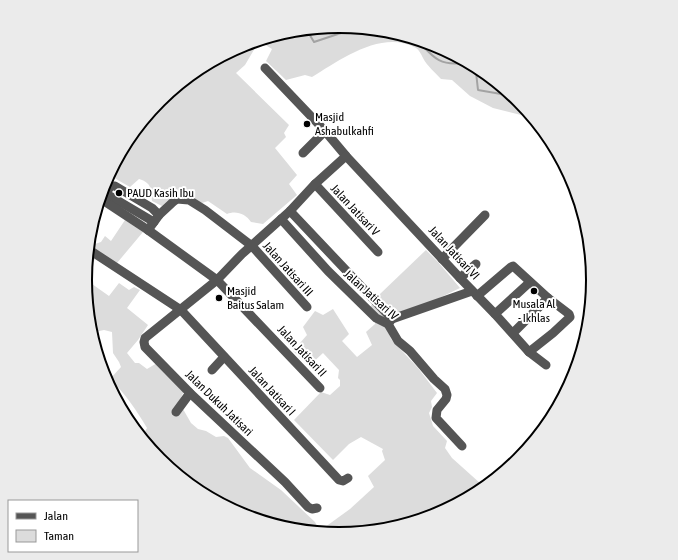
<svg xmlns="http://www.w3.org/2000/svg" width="678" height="560" viewBox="0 0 678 560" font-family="'Asap Condensed',sans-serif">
<rect width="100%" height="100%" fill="#fff"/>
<g fill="#dcdcdc">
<path d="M339,26L436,45L519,101L532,120L525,116L493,108L470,96L452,80L441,79C435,72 427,66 423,58C421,54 419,50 416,48C382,29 340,60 312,77L305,75L286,80L266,61L272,49L264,44L255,48L245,65L236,73L289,125L284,133L286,137L275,148L297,175L289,184L297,195L263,224L251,222C246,214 236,210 227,214L208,201L202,203C182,195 180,189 162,206L152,201C151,189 152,183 139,179L130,187L109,175L160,100L242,45Z"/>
<path d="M125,220L143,232L117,263L95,259L87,272L92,284L109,296L119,283L129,290L134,287L140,290L127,308L148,325L138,340L127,353L135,363H139L147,369L157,363L184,391L179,402L191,423L198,429L206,431L216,437L224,436L228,438L250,468L281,490L315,522L319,530L242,515L159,459L143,435L147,428C137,411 125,393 110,379L121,367L119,362L113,353L112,332L104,330L95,332L85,280L92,243L95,244L101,242L105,236L111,241Z"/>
<path d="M426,250L438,262L460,288L433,301L396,313L387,329L391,339L418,368L437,393L431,401L432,407L429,413L433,426L447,441L445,448L452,458L481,484L436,515L339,534L321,530L350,509L374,487L368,476L385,460L382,451L383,449L361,437L349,444L333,460L294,420L321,392L330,395L340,386V380L338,378L339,370L323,353L309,366L293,351L307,335L303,327L315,311L323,315L333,309L349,334L342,341L357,357L372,345L366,332L375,324L376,313L370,307L380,294Z"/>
</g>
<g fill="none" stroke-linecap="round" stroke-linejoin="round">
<g stroke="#a3a3a3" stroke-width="2">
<path d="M308,32L314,42L353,29"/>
<path d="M419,42C434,58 440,66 463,63"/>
<path d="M476,72L478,90L501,94L522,105"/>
</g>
<g stroke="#555" stroke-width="9">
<path d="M265,68L325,131L346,156L460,278L495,314L529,352L546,365"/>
<path d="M303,153L325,131"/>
<path d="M315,184L378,252"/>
<path d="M105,193L154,222"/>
<path d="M101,199L148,230L217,280L320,388"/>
<path d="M102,199L110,187L112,186H115L152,208L159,215"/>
<path d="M290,211L392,319"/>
<path d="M281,219L328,271L376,318L388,324L398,341L410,351L434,379L445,389L447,395L446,399L437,410L436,418L462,446"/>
<path d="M148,230L159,215L173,202L177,199L189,200L205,210L252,246L307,307"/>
<path d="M91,251L181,310L339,480L343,481L348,478"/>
<path d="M442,259L485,215"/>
<path d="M460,278L476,264"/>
<path d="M477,296L511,267L513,266L548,298L569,314L570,317L568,319L553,333L529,352"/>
<path d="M495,314L530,282"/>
<path d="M388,324L392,319L472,291"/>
<path d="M513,333L548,298"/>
<path d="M212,370L224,357"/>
<path d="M176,412L190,393"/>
<path d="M317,508L312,509L308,507L285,482L190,393L145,347L144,342L145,338L217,280L242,254L290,211L315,184L346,156"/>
</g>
</g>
<g fill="#000" stroke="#fff" stroke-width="1.5">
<circle cx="307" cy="124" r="4"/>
<circle cx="119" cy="193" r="4"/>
<circle cx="534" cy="291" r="4"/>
<circle cx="219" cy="298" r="4"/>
</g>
<g text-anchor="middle" stroke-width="4" stroke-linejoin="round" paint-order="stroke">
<g font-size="12" fill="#000" stroke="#fff" text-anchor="start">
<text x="315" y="121">Masjid<tspan x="315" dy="14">Ashabulkahfi</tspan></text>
<text x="127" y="197">PAUD Kasih Ibu</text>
<text x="227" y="295">Masjid<tspan x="227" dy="14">Baitus Salam</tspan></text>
<text x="534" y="308" text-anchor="middle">Musala Al<tspan x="534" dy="14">- Ikhlas</tspan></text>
</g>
<g font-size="12" fill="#000" stroke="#fff">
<text transform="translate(355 210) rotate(47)" y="4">Jalan Jatisari V</text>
<text transform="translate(454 253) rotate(47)" y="4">Jalan Jatisari VI</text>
<text transform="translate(288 269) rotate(48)" y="4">Jalan Jatisari III</text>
<text transform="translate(371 295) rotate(42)" y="4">Jalan Jatisari IV</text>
<text transform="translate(302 351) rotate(47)" y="4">Jalan Jatisari II</text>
<text transform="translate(272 391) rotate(47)" y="4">Jalan Jatisari I</text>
<text transform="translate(219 403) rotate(44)" y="4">Jalan Dukuh Jatisari</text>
</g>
</g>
<path d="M0 0H678V560H0ZM92 280a247 247 0 1 1 494 0a247 247 0 1 1-494 0Z" fill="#ebebeb" fill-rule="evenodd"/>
<path fill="none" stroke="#000" stroke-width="2" d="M92 280a247 247 0 1 1 494 0a247 247 0 1 1-494 0Z"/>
<rect x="8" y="500" width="130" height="52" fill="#ffffff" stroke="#999999"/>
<rect x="16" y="513" width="20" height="6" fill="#555555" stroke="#999999"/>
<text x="44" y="520" font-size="12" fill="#000000">Jalan</text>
<rect x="16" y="530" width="20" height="12" fill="#dcdcdc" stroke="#999999"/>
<text x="44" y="540" font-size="12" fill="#000000">Taman</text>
</svg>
